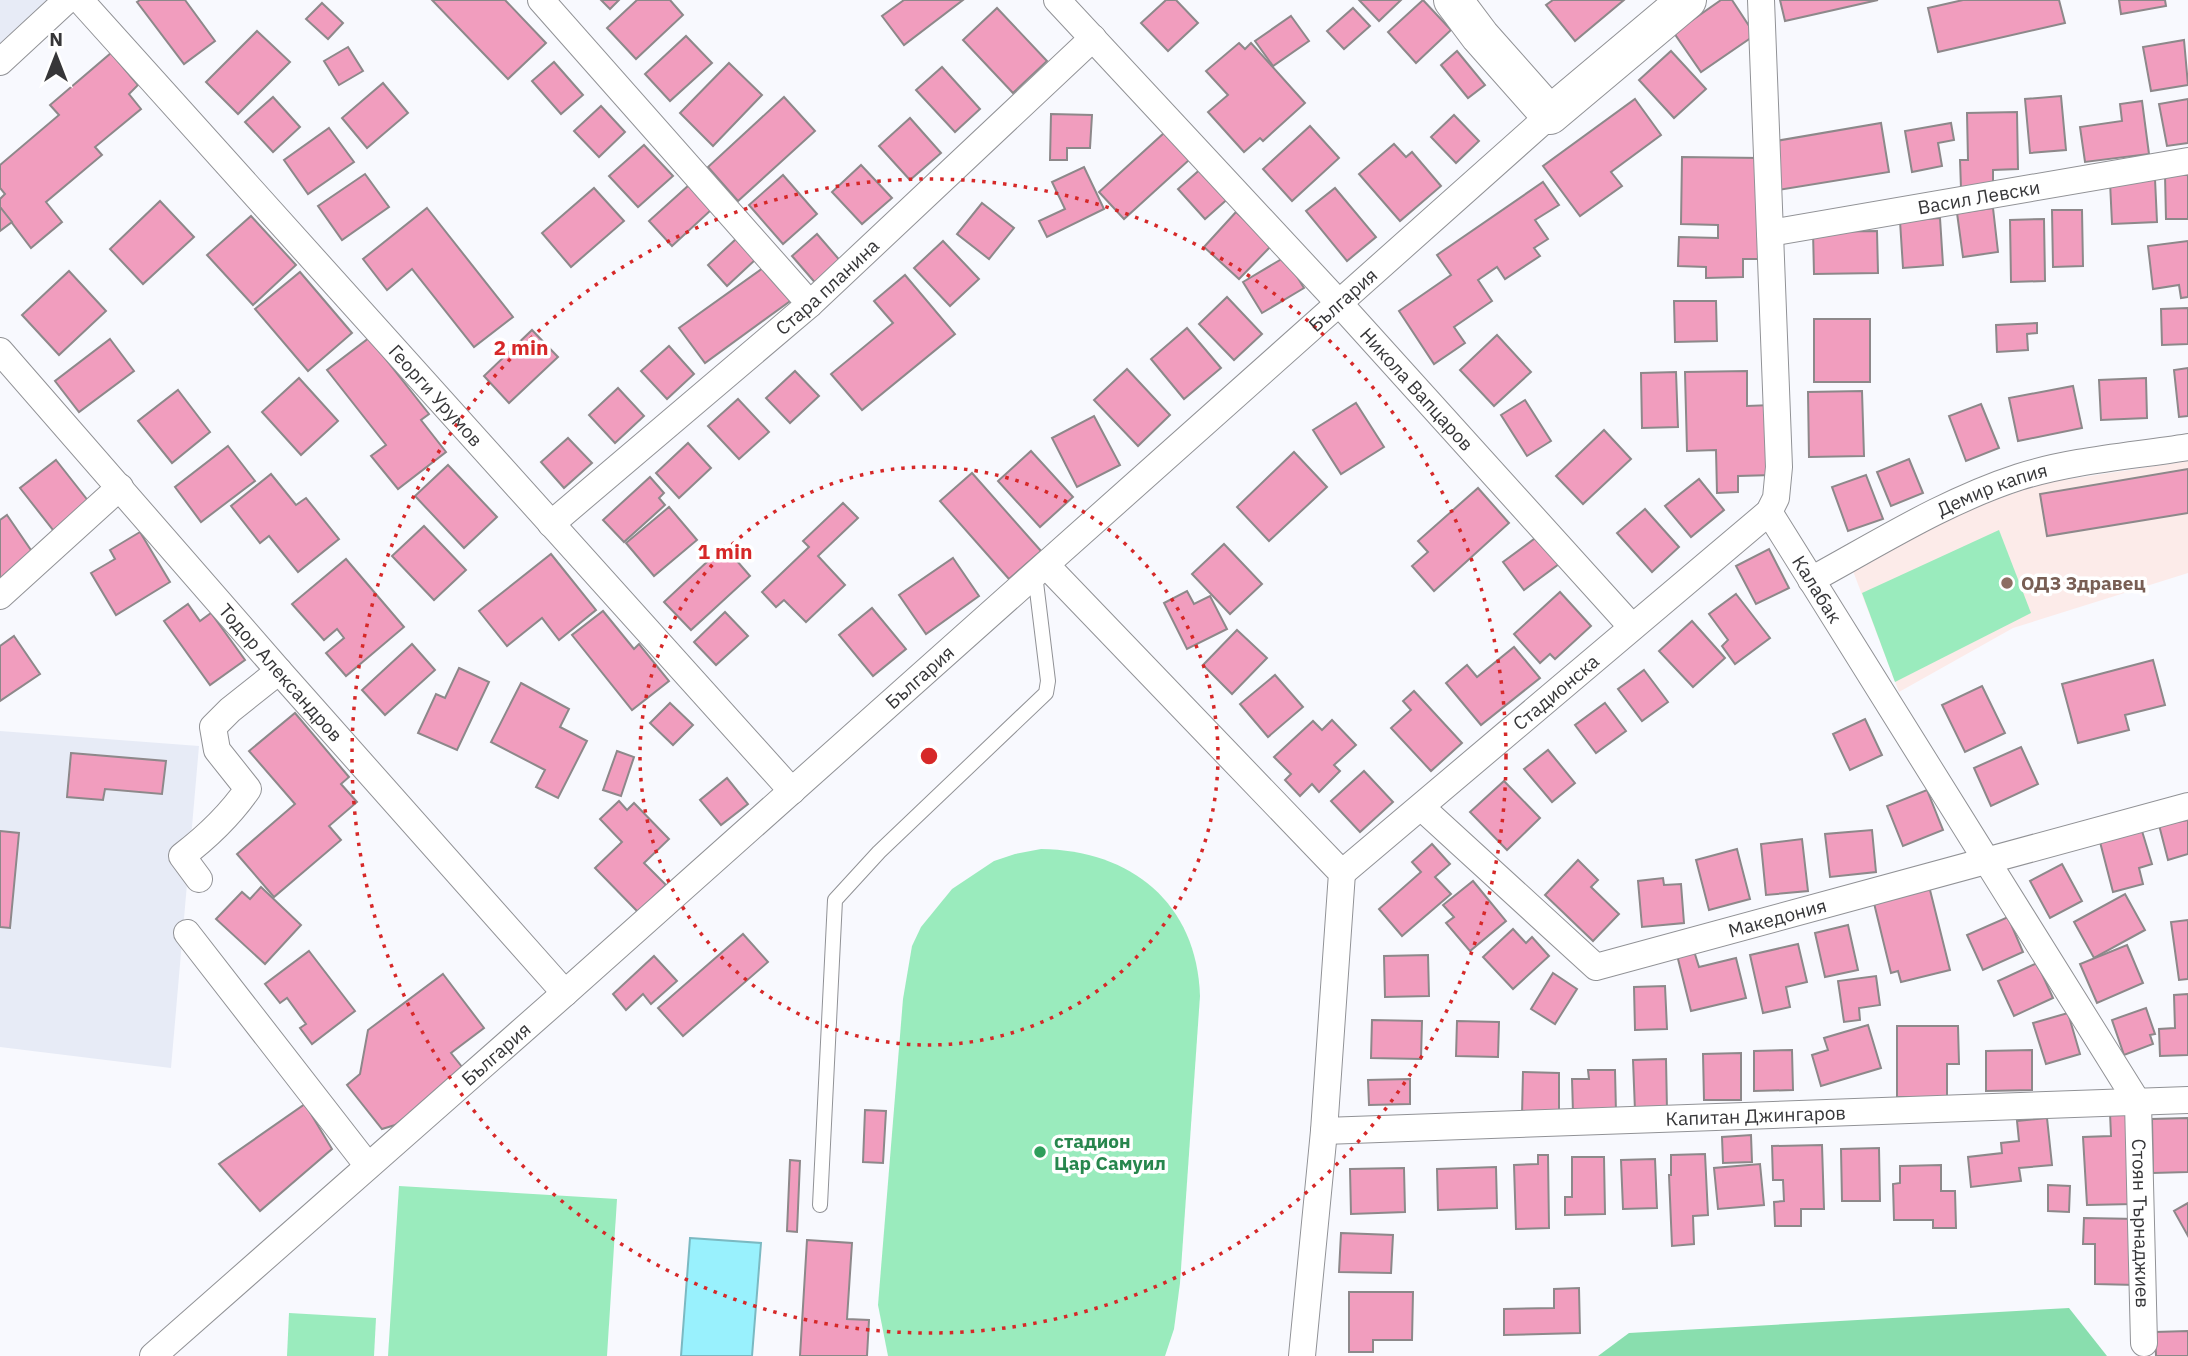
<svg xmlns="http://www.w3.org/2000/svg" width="2188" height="1356" viewBox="0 0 2188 1356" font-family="'IBM Plex Sans',sans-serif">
<rect width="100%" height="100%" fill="#f8f9fe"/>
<g fill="#e7ebf6">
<path d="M0,0H54L0,49Z"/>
<path d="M0,731L199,746L171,1068L0,1047Z"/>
</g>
<path fill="#fcebe9" d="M2188,461V573L2013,628L1899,692L1853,571L1953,515L2043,483Z"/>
<g fill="#9aebbd">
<path d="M1999,530L2031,613L1895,682L1862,593Z"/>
<path d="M1041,849C1131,850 1197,903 1200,996L1180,1283L1174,1329L1165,1356H888L878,1305L903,999L912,946L921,927L952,889L994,861L1015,854Z"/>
<path d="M399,1186L617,1199L607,1356H388Z"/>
<path d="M289,1313L376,1318L374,1356H287Z"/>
</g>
<path fill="#89deae" d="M2069,1308L2107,1356H1598L1629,1333Z"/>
<path fill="#99f1fd" stroke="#7bb9c2" stroke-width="2" d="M690,1238L761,1243L752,1356H681Z"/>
<g fill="#f19dbe" stroke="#8d888a" stroke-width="2">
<path d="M140,0H185L215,41L184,64L137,2Z"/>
<path d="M432,0H505L546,43L508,79Z"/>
<path d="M601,0H619L610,9Z"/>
<path d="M637,0H670L683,15L636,59L607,28Z"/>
<path d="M904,0H963L904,45L882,16Z"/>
<path d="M1166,0H1176L1198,23L1168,51L1141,23Z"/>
<path d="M1359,0H1401L1379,21Z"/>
<path d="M1423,0L1451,30L1416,63L1388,32Z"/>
<path d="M1553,0H1624L1575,41L1546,5Z"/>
<path d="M1721,0H1732L1755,35L1701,72L1674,33Z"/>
<path d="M1780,0H1878L1785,21Z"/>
<path d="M1963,0H2059L2065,23L1938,52L1928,8Z"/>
<path d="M2119,0H2165L2166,6L2121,14Z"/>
<path d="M322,3L343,23L328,39L306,19Z"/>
<path d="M997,8L1047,61L1013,93L963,40Z"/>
<path d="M1353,8L1370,26L1344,49L1327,31Z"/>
<path d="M1291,16L1309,41L1273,66L1255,41Z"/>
<path d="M257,31L290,62L238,114L206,82Z"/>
<path d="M686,36L712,63L670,101L645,74Z"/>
<path d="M2184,40L2188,85L2151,91L2143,47Z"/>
<path d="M1239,43L1245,49L1251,43L1305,103L1263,141L1260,138L1244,152L1208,112L1228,95L1206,71Z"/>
<path d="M348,47L363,71L339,85L324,61Z"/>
<path d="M1457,51L1485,85L1468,98L1441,65Z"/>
<path d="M1671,51L1706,89L1674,118L1639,80Z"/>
<path d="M111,53L138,85L129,94L141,109L95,147L102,155L46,202L62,222L31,248L0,207V199L5,194L0,188V165L59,115L50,105Z"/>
<path d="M554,62L583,95L561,114L532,81Z"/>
<path d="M729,63L762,95L713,146L680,113Z"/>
<path d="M942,67L980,109L955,132L916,90Z"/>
<path d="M383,83L408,113L367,148L342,118Z"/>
<path d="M2061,96L2066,150L2030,153L2025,99Z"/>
<path d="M273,97L300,127L273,152L245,122Z"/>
<path d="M784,97L815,131L738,201L708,167Z"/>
<path d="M1635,99L1661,135L1611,172L1622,186L1580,216L1543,166Z"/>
<path d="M2188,99V143L2167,146L2159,104Z"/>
<path d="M2142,101L2149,154L2085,162L2080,127L2122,121L2120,104Z"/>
<path d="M601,106L625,132L599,157L574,131Z"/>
<path d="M2017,112L2018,169L1993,170V187L1961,188L1960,160H1968L1967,113Z"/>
<path d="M1051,114L1092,115L1090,148H1067V160H1050Z"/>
<path d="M1454,115L1479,141L1456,163L1431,137Z"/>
<path d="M910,118L941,153L910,180L879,146Z"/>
<path d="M1881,123L1889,172L1778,190L1770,142Z"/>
<path d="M1951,123L1954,140L1938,143L1942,166L1912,172L1905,131Z"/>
<path d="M1310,126L1339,158L1292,201L1263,169Z"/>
<path d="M329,128L354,162L308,194L284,160Z"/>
<path d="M1164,133L1189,160L1124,219L1099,192Z"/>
<path d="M1394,144L1406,157L1412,152L1441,186L1400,221L1359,174Z"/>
<path d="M644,145L673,176L638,207L609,176Z"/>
<path d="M1682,157L1761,158L1760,259H1743V277L1706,278V267L1678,266L1679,237L1718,238V225L1681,224Z"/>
<path d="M861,165L892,198L862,224L832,192Z"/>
<path d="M1204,166L1231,196L1205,219L1178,189Z"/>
<path d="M1084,167L1104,209L1047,237L1039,221L1065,209L1052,182Z"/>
<path d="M365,174L389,207L342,240L318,206Z"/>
<path d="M783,175L817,214L783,244L749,205Z"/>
<path d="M2165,175H2188V219H2166Z"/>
<path d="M2155,179L2157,222L2112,224L2110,182Z"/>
<path d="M1543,182L1559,205L1535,220L1548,239L1534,248L1540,256L1505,279L1497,267L1478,280L1492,301L1454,327L1465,343L1434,364L1399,311L1451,275L1437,255Z"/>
<path d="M689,185L711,210L672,246L649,221Z"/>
<path d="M594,188L624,221L571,267L542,233Z"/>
<path d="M1335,188L1376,237L1347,261L1306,211Z"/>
<path d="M160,201L194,237L143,284L110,249Z"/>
<path d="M982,203L1014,228L989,259L957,234Z"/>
<path d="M0,207L12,222L0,231Z"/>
<path d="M427,208L513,317L474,347L412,269L387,290L363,259Z"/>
<path d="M1993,208L1998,252L1963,257L1957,213Z"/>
<path d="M2052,210H2082L2083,266L2053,267Z"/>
<path d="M1236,212L1272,245L1239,279L1204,247Z"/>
<path d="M251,216L296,265L253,305L207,255Z"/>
<path d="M1940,218L1943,265L1903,268L1900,221Z"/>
<path d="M2044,219L2045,281L2011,282L2010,220Z"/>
<path d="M1877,231L1878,273L1814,274L1813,232Z"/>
<path d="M817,234L843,264L818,286L792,256Z"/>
<path d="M736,239L755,260L727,286L708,265Z"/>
<path d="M943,241L979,279L950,306L914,268Z"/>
<path d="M2188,241V297L2181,298L2179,285L2153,289L2148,246Z"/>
<path d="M1285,257L1304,288L1262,313L1243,282Z"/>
<path d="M767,265L793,299L705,363L679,328Z"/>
<path d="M69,271L106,311L59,355L22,315Z"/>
<path d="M300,272L352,333L308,371L255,309Z"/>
<path d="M905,275L955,334L862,410L831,374L893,323L874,301Z"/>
<path d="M1227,297L1262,334L1234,360L1199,324Z"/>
<path d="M1674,301H1716L1717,341L1675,342Z"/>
<path d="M2188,308V344L2162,345L2161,309Z"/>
<rect x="1814" y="319" width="56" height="63"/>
<path d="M2037,323V333L2027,334L2028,350L1997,352L1996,325Z"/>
<path d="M1187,328L1221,368L1184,399L1151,359Z"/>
<path d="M532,330L558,357L509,403L484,376Z"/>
<path d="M1497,335L1531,372L1494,406L1460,370Z"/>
<path d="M369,338L429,414L421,420L446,452L398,489L371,456L386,445L327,370Z"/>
<path d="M110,339L134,371L79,412L55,381Z"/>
<path d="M669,346L694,374L667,399L641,371Z"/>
<path d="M2188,368V416L2179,417L2174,370Z"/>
<path d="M1127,369L1170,415L1138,446L1094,400Z"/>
<path d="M795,371L819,396L790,423L766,398Z"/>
<path d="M1747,371V406L1772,405L1773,475L1738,476V492L1717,493L1716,450L1687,451L1685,372Z"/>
<path d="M1676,372L1678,427L1642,428L1641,373Z"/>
<path d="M299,378L338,421L301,455L262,412Z"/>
<path d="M2146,378L2147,418L2101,420L2099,380Z"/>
<path d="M2073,386L2082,428L2018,441L2009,398Z"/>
<path d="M618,388L644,416L615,443L589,415Z"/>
<path d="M178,390L210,432L172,463L138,421Z"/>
<path d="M1862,391L1864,456L1809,457L1808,392Z"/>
<path d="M738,399L769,432L739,459L708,426Z"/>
<path d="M1525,400L1551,441L1527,456L1501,415Z"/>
<path d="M1356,403L1384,447L1341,474L1313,430Z"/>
<path d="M1981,404L1999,448L1966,461L1949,416Z"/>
<path d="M1094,416L1120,465L1077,487L1052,438Z"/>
<path d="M1604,430L1631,459L1583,504L1556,476Z"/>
<path d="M568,438L592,463L564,488L541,462Z"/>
<path d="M688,443L711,468L679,498L656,473Z"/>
<path d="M228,446L255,481L201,522L175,487Z"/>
<path d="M1031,451L1073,497L1040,527L998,481Z"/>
<path d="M1294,452L1327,487L1269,541L1237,507Z"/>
<path d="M1909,459L1923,493L1891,506L1877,472Z"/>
<path d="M56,460L93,507L57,535L20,488Z"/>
<path d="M448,465L497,517L464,548L415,496Z"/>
<path d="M2188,469V513L2047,536L2040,494Z"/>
<path d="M972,473L1041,551L1009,579L940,501Z"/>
<path d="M271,474L296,505L306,498L339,539L298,572L269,536L260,543L231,506Z"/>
<path d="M1866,475L1883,519L1848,531L1832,487Z"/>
<path d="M650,477L664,493L659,498L665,505L624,542L603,520Z"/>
<path d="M1699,479L1724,510L1691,537L1665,506Z"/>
<path d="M1478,488L1509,523L1434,591L1412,566L1428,552L1418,541Z"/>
<path d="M843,503L858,518L818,556L845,585L806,622L784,600L776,607L762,592L809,547L803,541Z"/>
<path d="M669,507L697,540L654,576L626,543Z"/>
<path d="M1645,509L1679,547L1652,572L1617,533Z"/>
<path d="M7,515L35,556L0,579V520Z"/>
<path d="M424,526L466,570L434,600L392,556Z"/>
<path d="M140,532L170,582L116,615L91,573L115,559L110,550Z"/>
<path d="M1542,533L1563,561L1524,590L1503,562Z"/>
<path d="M1224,544L1262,584L1230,614L1192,574Z"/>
<path d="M724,546L750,576L691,630L664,602Z"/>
<path d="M1769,549L1789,588L1756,604L1736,566Z"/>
<path d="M551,554L596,610L559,640L542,618L507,646L479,611Z"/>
<path d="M953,558L979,596L926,634L899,595Z"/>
<path d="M346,559L404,627L346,676L326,653L344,638L337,629L324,640L292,604Z"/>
<path d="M1187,591L1194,604L1210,596L1227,629L1187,649L1164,603Z"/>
<path d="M1560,592L1591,626L1555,659L1550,654L1540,663L1514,634Z"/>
<path d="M1736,594L1770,638L1735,664L1722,646L1728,640L1709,614Z"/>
<path d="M188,604L200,621L211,613L245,660L210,685L164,621Z"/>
<path d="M872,608L906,649L873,676L839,635Z"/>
<path d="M603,611L634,649L639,644L669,681L632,710L572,635Z"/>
<path d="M725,612L748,636L716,665L694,642Z"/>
<path d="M1692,621L1725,658L1693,687L1659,651Z"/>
<path d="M1237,630L1267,658L1232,694L1203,665Z"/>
<path d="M14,636L40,674L0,701V646Z"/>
<path d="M412,644L435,670L385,715L362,690Z"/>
<path d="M1514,647L1540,678L1481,725L1446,683L1467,665L1477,677Z"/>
<path d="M2153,660L2165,705L2125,715L2129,730L2078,743L2062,684Z"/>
<path d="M459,668L489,682L457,750L418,733L436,694L445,698Z"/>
<path d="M1644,670L1668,702L1642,721L1618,689Z"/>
<path d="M1275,675L1303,707L1268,737L1240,704Z"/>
<path d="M521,683L569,709L560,727L587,741L558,798L536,787L545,770L491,742Z"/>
<path d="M1982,686L2005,733L1965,752L1942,705Z"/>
<path d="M1414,691L1462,743L1431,771L1391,728L1411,710L1403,701Z"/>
<path d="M670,703L693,725L673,745L650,723Z"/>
<path d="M1605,703L1626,731L1596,753L1575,725Z"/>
<path d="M295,713L349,777L341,784L357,802L329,826L341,840L274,897L237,854L295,804L249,751Z"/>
<path d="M1865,719L1882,755L1850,770L1833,734Z"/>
<path d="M1332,720L1356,745L1334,765L1340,771L1319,792L1312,784L1300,796L1285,780L1291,774L1274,757L1313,721L1322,730Z"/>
<path d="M2021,747L2038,784L1991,806L1974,768Z"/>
<path d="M1548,750L1575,783L1552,802L1524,769Z"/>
<path d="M617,751L634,757L621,796L603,790Z"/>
<path d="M71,753L166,761L162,794L105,789L103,800L67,797Z"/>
<path d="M1364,771L1393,802L1360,832L1331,801Z"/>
<path d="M727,778L748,804L721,825L700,800Z"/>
<path d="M1504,781L1540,818L1507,850L1470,812Z"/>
<path d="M1927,790L1943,830L1903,846L1887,806Z"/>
<path d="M619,801L627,810L634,803L669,839L644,863L666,885L638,912L595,868L622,842L600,819Z"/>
<path d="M2188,820V854L2168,860L2159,825Z"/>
<path d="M1872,830L1876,872L1830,877L1825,834Z"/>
<path d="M0,831L19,833L10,928L0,927Z"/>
<path d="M2142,831L2152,864L2139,868L2143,884L2113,892L2100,842Z"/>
<path d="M1802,839L1808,891L1766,895L1761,844Z"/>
<path d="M1432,844L1450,864L1435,877L1451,894L1402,936L1379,909L1421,872L1412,862Z"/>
<path d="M1737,849L1750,899L1709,910L1696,860Z"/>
<path d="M1578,860L1598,880L1591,887L1619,914L1593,941L1545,895Z"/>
<path d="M2062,864L2082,901L2050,918L2030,881Z"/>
<path d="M1663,878L1664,885L1681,884L1684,923L1642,927L1638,881Z"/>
<path d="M1473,881L1506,921L1470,951L1446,923L1454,917L1443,905Z"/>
<path d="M1928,882L1950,970L1901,982L1898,971L1891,973L1872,895Z"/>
<path d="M261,887L301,925L265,964L216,919L242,892L250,899Z"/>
<path d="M2125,894L2145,930L2094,958L2074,922Z"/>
<path d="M2008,917L2023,952L1983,970L1967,935Z"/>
<path d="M2188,920V979L2179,980L2171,922Z"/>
<path d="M1848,925L1858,970L1825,977L1815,933Z"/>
<path d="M1513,929L1526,943L1532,937L1549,956L1513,989L1483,957Z"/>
<path d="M743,934L768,962L683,1036L658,1008Z"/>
<path d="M1798,944L1807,982L1786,987L1790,1007L1763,1013L1750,955Z"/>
<path d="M2127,945L2143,983L2097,1003L2080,964Z"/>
<path d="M309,951L355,1011L312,1044L300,1028L306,1024L287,998L280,1003L265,984Z"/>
<path d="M1694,951L1699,967L1736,958L1746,998L1691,1011L1677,955Z"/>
<path d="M1428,955L1429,996L1385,997L1384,956Z"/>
<path d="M654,956L677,981L651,1004L643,994L626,1010L613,994Z"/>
<path d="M2037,963L2053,998L2014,1016L1998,981Z"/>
<path d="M1553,973L1577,989L1555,1024L1531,1009Z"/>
<path d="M443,974L484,1028L451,1053L466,1072L395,1125L382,1129L347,1085L360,1074L368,1030Z"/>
<path d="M1876,976L1880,1005L1859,1008L1860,1020L1844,1022L1838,981Z"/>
<path d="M1665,986L1667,1029L1635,1030L1634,987Z"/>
<path d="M2188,994V1055L2160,1056L2159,1029L2175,1028L2174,995Z"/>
<path d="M2146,1008L2155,1034L2150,1035L2153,1044L2124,1055L2112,1020Z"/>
<path d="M2068,1013L2080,1054L2046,1064L2033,1023Z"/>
<path d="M1372,1020L1422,1021L1421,1059L1371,1058Z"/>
<path d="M1457,1021L1499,1022L1498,1057L1456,1056Z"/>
<path d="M1868,1025L1881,1068L1821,1086L1812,1055L1828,1050L1824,1038Z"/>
<path d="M1897,1026H1958L1959,1064H1947V1097H1897Z"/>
<path d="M1792,1050L1793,1090L1754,1091V1051Z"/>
<path d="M2032,1050V1090L1986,1091V1051Z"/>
<path d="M1741,1053V1100H1704L1703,1054Z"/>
<path d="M1666,1059L1667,1110L1635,1111L1633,1060Z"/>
<path d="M1588,1070H1615L1616,1113H1573L1572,1079H1589Z"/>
<path d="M1523,1072L1559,1073V1116L1522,1115Z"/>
<path d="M1410,1079V1104L1369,1105L1368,1080Z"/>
<path d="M305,1104L332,1149L260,1211L219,1164Z"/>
<path d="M865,1110L886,1111L883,1163L863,1162Z"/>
<path d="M2110,1113H2131L2133,1204L2087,1205L2083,1137L2111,1136Z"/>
<path d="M2047,1118L2052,1165L2019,1168L2021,1181L1971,1187L1968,1157L2002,1153L2001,1143L2019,1141L2017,1121Z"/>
<path d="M2188,1118V1172L2153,1173L2152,1119Z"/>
<path d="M1751,1135L1752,1162L1723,1163L1722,1137Z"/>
<path d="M1822,1145L1824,1209H1801V1226H1775L1774,1202L1784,1201L1783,1180H1773L1772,1146Z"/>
<path d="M1879,1148L1880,1201H1842L1841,1149Z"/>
<path d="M1705,1154L1708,1215L1693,1216L1694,1244L1672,1246L1669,1175H1671V1155Z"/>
<path d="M1538,1155H1548L1549,1228L1516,1229L1514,1165L1538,1164Z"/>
<path d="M1572,1157H1604L1605,1214L1565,1215V1197H1572Z"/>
<path d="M1655,1159L1657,1208L1623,1209L1621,1160Z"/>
<path d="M790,1160L800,1161L797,1232L787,1231Z"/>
<path d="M1760,1164L1764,1205L1718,1209L1714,1168Z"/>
<path d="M1941,1165V1191H1955L1956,1228H1933V1220H1894L1893,1184L1900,1183V1166Z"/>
<path d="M1496,1167L1497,1208L1438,1210L1437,1169Z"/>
<path d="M1404,1168L1405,1212L1351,1214L1350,1169Z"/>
<path d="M2048,1185L2070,1186L2069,1212L2048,1211Z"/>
<path d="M2188,1203V1236L2174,1211Z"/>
<path d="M2084,1218L2137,1219L2136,1285L2095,1284V1244H2083Z"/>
<path d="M1341,1233L1393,1235L1391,1273L1339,1272Z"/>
<path d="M807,1240L852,1243L847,1319L869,1320L867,1356H800Z"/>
<path d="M1579,1288L1580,1333L1504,1335V1309L1554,1308V1289Z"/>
<path d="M1349,1292H1413L1412,1340H1373V1352H1349Z"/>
<path d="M2188,1331V1356H2156L2155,1332Z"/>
</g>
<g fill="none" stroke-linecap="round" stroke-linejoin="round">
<defs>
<path id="lane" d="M820,1205L835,900L879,852L1046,693L1048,681L1035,574"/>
<g id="street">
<path id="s1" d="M80,0L792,791"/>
<path d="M541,0L810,304"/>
<path id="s2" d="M1057,0L1339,303L1632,627"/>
<path d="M0,62L67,0"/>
<path id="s3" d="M1770,233L2188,161"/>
<path id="s4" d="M0,351L279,671L565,993"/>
<path id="s5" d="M1769,512L2138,1103L2144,1343"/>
<path id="s6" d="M551,524L810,304L1093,38"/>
<path d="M1046,565L1342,873L1324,1131L1302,1356"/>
<path id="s7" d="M1811,580C1879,543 1945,501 2019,477C2073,460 2132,456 2188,447"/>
<path d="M0,596L120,487"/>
<path id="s8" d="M1421,807L1596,967L2188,806"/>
<path id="s9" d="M1342,873L1769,512L1776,498L1779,467L1761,0"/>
<path d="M199,879L182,856C207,837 230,815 248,789L217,750L213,727L230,710L279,671"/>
<path d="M187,933L368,1166"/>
<path id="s10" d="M1324,1131L2188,1100"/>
<path id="s11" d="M153,1356L565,993L1550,115"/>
</g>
<path id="secondary" d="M1453,0L1480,36L1550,115L1687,0"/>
</defs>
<use href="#lane" stroke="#919296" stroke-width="16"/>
<use href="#street" stroke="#919296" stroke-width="28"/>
<use href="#secondary" stroke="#919296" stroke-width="40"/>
<use href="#lane" stroke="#fff" stroke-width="14"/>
<use href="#street" stroke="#fff" stroke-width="26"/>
<use href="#secondary" stroke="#fff" stroke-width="38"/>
</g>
<g fill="none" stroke="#d62828" stroke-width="3.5" stroke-dasharray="3.5 7">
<circle cx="929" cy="756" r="289"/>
<circle cx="929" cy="756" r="577"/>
</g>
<circle fill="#8d6e63" stroke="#fff" stroke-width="2.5" cx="2007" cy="583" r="7"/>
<circle fill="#2e9e5b" stroke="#fff" stroke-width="2.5" cx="1040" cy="1152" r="7"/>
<g text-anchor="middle" stroke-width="7" stroke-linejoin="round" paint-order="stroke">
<g font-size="19" fill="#363638" stroke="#fff">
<text dy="7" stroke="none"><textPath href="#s3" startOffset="212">Васил Левски</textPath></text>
<text dy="7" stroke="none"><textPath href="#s6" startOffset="364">Стара планина</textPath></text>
<text dy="7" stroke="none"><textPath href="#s11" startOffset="1591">България</textPath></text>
<text dy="7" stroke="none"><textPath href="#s2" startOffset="530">Никола Вапцаров</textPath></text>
<text dy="7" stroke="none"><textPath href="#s1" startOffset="532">Георги Урумов</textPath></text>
<text dy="7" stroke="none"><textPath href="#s7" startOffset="203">Демир капия</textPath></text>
<text dy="7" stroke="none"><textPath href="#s5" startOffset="91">Калабак</textPath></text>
<text dy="7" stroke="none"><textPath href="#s4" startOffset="427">Тодор Александров</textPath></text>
<text dy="7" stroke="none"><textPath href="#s11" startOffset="1024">България</textPath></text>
<text dy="7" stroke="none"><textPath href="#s9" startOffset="280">Стадионска</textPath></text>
<text dy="7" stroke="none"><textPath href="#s8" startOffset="425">Македония</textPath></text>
<text dy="7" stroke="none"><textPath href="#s11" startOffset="457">България</textPath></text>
<text dy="7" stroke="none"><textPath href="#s10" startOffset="432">Капитан Джингаров</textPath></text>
<text dy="7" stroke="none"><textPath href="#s5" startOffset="817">Стоян Търнаджиев</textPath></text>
</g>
<g font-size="19" font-weight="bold" fill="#785e54" stroke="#fff" text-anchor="start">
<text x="2021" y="590">ОДЗ Здравец</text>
</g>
<g font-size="19" font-weight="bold" fill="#27864d" stroke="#fff" text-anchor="start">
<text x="1054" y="1148">стадион<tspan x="1054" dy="22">Цар Самуил</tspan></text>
</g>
</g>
<circle cx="929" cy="756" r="10" fill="#d62828" stroke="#fff" stroke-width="3.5"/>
<g font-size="21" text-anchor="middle" font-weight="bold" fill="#d62828" stroke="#fff" stroke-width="7" stroke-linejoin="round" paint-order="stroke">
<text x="521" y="355">2 min</text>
<text x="725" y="559">1 min</text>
</g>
<g transform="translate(56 56)" stroke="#ffffff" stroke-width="5" paint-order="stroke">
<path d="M0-5L12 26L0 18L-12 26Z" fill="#363638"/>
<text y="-10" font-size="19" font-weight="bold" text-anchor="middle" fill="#363638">N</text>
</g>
</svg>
